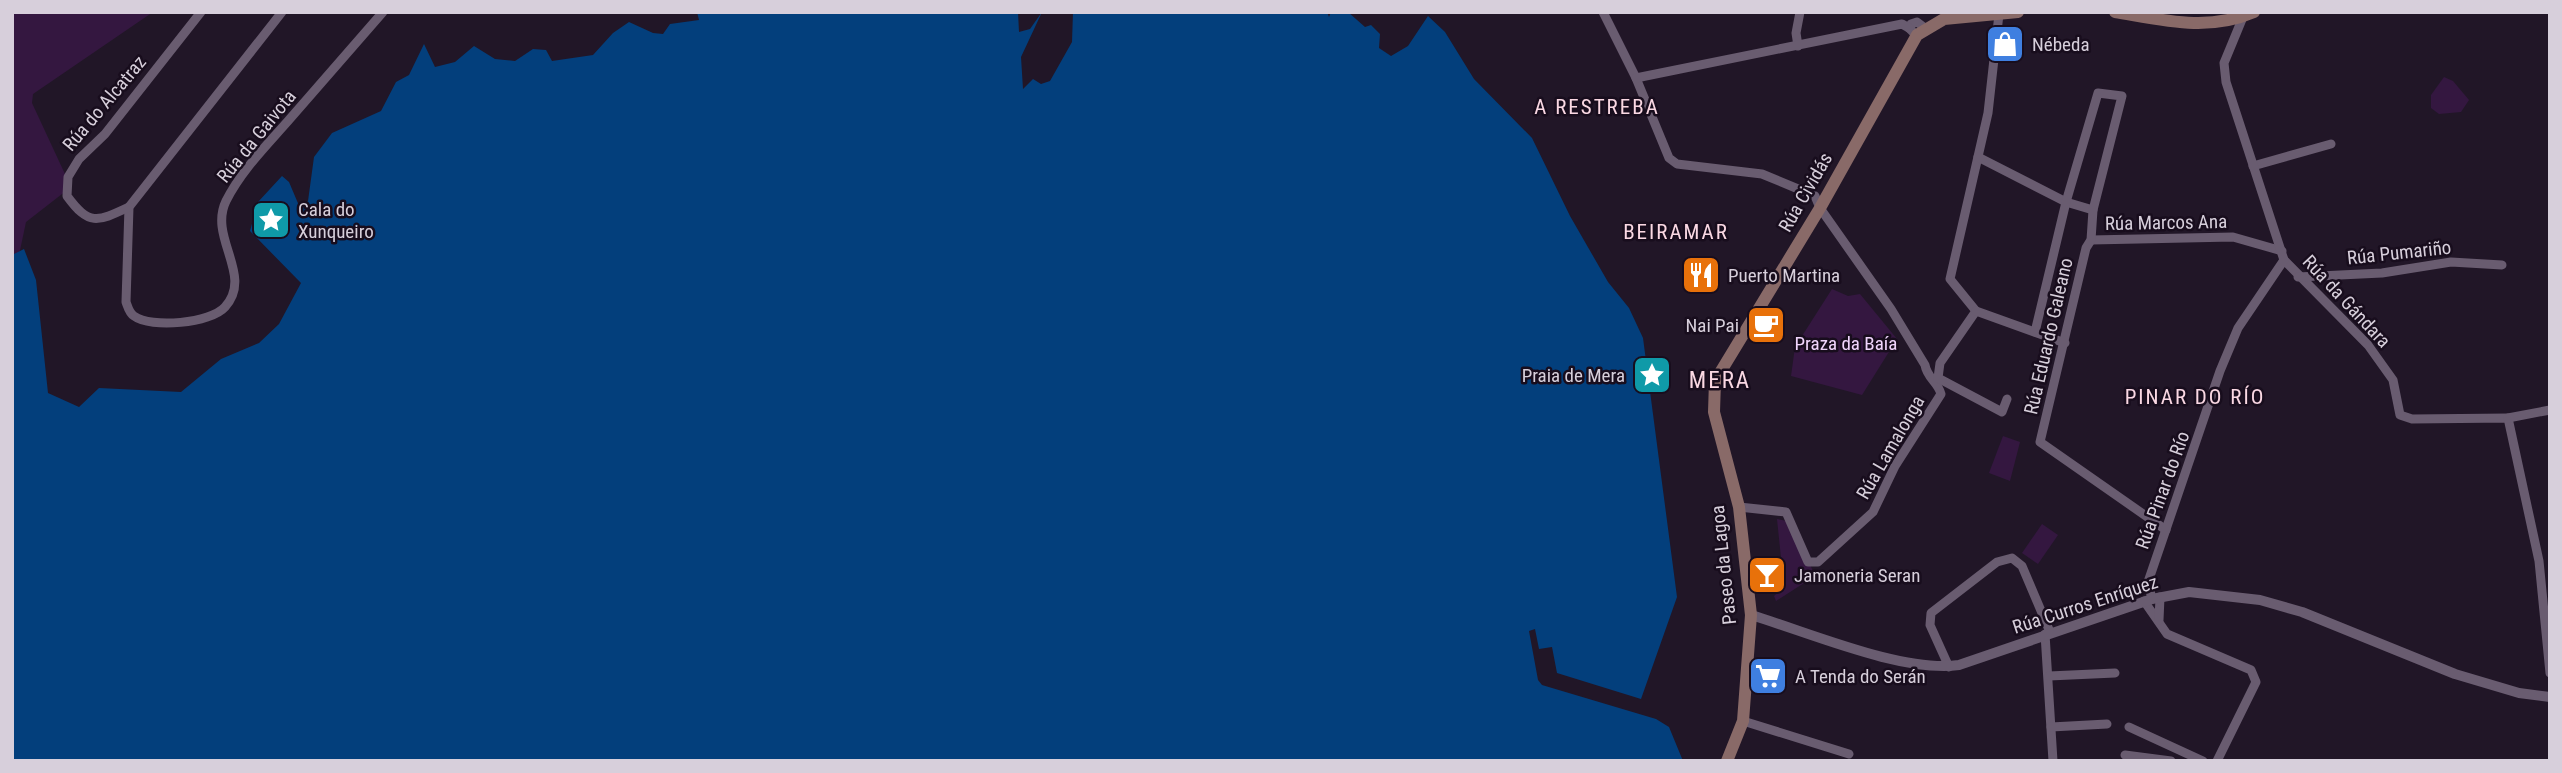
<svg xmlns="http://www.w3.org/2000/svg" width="2562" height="773" viewBox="0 0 2562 773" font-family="'Roboto Condensed',sans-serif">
<rect width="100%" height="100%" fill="#211627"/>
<g fill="#341740">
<path d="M12,12H153L33,94L32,103L71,187L26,222L18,260L12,261Z"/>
<path d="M2444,77L2453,81L2469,100L2461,112L2439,114L2431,108V95Z"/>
<path d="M1832,289L1848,296L1860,294L1897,339L1862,395L1791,376L1795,347Z"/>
<path d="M2003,436L2020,442L2010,481L1989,473Z"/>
<path d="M1777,519L1792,522L1815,576L1776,601L1774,596L1784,587Z"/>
<path d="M2042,524L2058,535L2038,564L2022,553Z"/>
</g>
<path fill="#033f7c" d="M697,12H1018L1019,32L1030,29L1042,12L1021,57L1023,89L1033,79L1041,84L1050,81L1072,42L1073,12H1327L1329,17L1331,12H1348L1365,27L1371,25L1380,34L1379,48L1391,56L1408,46L1428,16L1445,32L1474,79L1532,138L1570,216L1608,282L1629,308L1643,338L1677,597L1641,699L1557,673L1552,647L1539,649L1535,629L1529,631L1538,680L1542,685L1656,719L1669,727L1683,761H12V255L24,249L36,280L48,393L79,407L99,388L181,392L221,359L259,343L279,324L301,283L250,231L258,202L282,176L289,182L300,208L308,201L314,157L332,133L381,111L396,82L409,75L424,44L435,67L455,62L474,46L495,59L515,61L533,49L546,50L552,61L593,55L613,33L629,22L653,33L663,34L670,24L699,20Z"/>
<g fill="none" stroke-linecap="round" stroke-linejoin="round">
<g stroke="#695c70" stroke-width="9">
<path d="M282,12L129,207L126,302C128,307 129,313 134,316C151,329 211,323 225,307C254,275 208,238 226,201C241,171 266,146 288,121C319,85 351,49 383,12"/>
<path d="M1603,12L1636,78L1669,158L1677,164L1762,174L1815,196L1820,208L1891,309L1925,365C1927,378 1938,382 1941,394L1895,466L1873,512L1818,562H1808L1786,512L1739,507"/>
<path d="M1999,14L1988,113L1950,279L1976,311L1940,363L1938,378L2002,412L2007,399"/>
<path d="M1913,32L1909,28L1911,24L1917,22L1925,28"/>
<path d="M1798,46L1796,33L1800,12"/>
<path d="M1636,78L1902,24L1909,28"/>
<path d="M1978,157L2066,202L2093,210"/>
<path d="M2253,166L2331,144"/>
<path d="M129,207C97,222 89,226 67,196L68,177L79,159L105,134L201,12"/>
<path d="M2091,240L2233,237L2282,251"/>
<path d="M2284,260L2368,345L2393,380L2400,415L2412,419L2508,418L2539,561L2550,673"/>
<path d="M2298,277L2382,273L2451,262L2502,265"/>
<path d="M1976,311L2065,343"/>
<path d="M2035,332L2066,202L2098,93L2122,96L2093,210L2091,240L2086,248L2040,442L2166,530"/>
<path d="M2508,418L2550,410"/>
<path d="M2152,599L2148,582L2220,371L2238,328L2284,260L2226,82L2224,63L2243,17"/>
<path d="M2144,601L2167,634L2251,670L2256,682L2217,761"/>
<path d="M2159,620L2160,597"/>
<path d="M2045,634L2053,761"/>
<path d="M1949,667L1930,625L1931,613L1997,562L2012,558L2022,566L2050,632"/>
<path d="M2049,676L2115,673"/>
<path d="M1743,721L1849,754"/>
<path d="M2051,727L2107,724"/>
<path d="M2129,727L2203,761"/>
<path d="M2125,755L2171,761"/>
</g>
<path stroke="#695c70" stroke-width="10" d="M1751,615C1808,632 1902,673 1959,665L2152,599L2189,592L2260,600L2302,612L2455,674L2519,693L2550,697"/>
<g stroke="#896a68" stroke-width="12">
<path d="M2115,12C2163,20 2208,32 2254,12"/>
<path d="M1727,761L1743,721L1751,615L1739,507L1714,412L1715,381L1820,208L1917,35L1944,19L2018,12"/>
</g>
</g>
<defs>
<symbol id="shop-square" viewBox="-11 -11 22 22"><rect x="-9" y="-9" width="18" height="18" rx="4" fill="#3f7fe0" stroke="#180d1d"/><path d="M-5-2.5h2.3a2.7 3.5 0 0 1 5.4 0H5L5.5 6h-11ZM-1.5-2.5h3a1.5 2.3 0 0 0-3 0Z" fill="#fff"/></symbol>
<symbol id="sight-square" viewBox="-11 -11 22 22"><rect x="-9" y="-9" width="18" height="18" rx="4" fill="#0f9aa8" stroke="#180d1d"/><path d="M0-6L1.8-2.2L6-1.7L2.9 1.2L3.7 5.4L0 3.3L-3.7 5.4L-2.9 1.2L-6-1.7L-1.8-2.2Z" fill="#fff"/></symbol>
<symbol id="restaurant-square" viewBox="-11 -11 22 22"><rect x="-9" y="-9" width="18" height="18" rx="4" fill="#e8710a" stroke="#180d1d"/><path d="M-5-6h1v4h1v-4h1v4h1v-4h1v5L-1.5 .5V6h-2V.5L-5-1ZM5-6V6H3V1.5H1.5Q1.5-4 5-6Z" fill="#fff"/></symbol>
<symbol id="cafe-square" viewBox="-11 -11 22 22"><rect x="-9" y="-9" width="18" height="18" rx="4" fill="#e8710a" stroke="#180d1d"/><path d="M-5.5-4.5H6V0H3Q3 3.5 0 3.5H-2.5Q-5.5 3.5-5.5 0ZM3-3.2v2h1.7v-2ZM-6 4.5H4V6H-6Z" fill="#fff"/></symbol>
<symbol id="bar-square" viewBox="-11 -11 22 22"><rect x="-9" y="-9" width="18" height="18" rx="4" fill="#e8710a" stroke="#180d1d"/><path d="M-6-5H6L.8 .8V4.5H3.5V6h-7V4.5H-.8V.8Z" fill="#fff"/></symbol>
<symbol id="supermarket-square" viewBox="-11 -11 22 22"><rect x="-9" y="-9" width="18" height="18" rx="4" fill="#3f7fe0" stroke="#180d1d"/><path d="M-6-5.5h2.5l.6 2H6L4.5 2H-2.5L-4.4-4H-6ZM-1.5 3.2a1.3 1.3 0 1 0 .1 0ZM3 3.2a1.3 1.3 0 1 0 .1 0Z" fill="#fff"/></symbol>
</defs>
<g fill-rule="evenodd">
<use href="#shop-square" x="1983" y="22" width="44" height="44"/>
<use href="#sight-square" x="249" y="198" width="44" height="44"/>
<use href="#restaurant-square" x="1679" y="253" width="44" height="44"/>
<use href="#cafe-square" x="1744" y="303" width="44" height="44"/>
<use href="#sight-square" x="1630" y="353" width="44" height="44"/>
<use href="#bar-square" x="1745" y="553" width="44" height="44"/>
<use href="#supermarket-square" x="1746" y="654" width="44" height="44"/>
</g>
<g text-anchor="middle" stroke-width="5" stroke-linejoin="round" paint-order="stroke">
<g font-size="19" fill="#d7cfdb" stroke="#180d1d" text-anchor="start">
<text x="2032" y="51">Nébeda</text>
<text x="298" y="216">Cala do<tspan x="298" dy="22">Xunqueiro</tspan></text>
<text x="1728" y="282">Puerto Martina</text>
<text x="1739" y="332" text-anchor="end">Nai Pai</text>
<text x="1625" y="382" text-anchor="end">Praia de Mera</text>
<text x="1794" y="582">Jamoneria Seran</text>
<text x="1795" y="683">A Tenda do Serán</text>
</g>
<g font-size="19" fill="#d7cfdb" stroke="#180d1d">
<text transform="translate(104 103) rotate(-50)" y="7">Rúa do Alcatraz</text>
<text transform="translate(256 136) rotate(-51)" y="7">Rúa da Gaivota</text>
<text transform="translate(1805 192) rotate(-60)" y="7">Rúa Cividás</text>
<text transform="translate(2166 222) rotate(-1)" y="7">Rúa Marcos Ana</text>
<text transform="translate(2399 252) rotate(-6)" y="7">Rúa Pumariño</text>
<text transform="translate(2347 301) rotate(47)" y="7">Rúa da Gándara</text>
<text transform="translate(2048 336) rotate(-77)" y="7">Rúa Eduardo Galeano</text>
<text transform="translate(1890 447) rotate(-60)" y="7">Rúa Lamalonga</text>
<text transform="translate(2162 490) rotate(-70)" y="7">Rúa Pinar do Río</text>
<text transform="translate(1723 565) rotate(-96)" y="7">Paseo da Lagoa</text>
<text transform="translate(2085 604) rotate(-18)" y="7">Rúa Curros Enríquez</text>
</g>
<g font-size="19" fill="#f0d5fc" stroke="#180d1d">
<text x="1846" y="350">Praza da Baía</text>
</g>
<g font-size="21" letter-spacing="2" fill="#fad8e3" stroke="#180d1d">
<text x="1597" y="114">A RESTREBA</text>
<text x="1676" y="239">BEIRAMAR</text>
<text x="2195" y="404">PINAR DO RÍO</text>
</g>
<g font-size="23" letter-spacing="2" fill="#fad8e3" stroke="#180d1d">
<text x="1720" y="388">MERA</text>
</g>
</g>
<rect width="2562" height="773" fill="none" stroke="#d7cfdb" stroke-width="28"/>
</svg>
